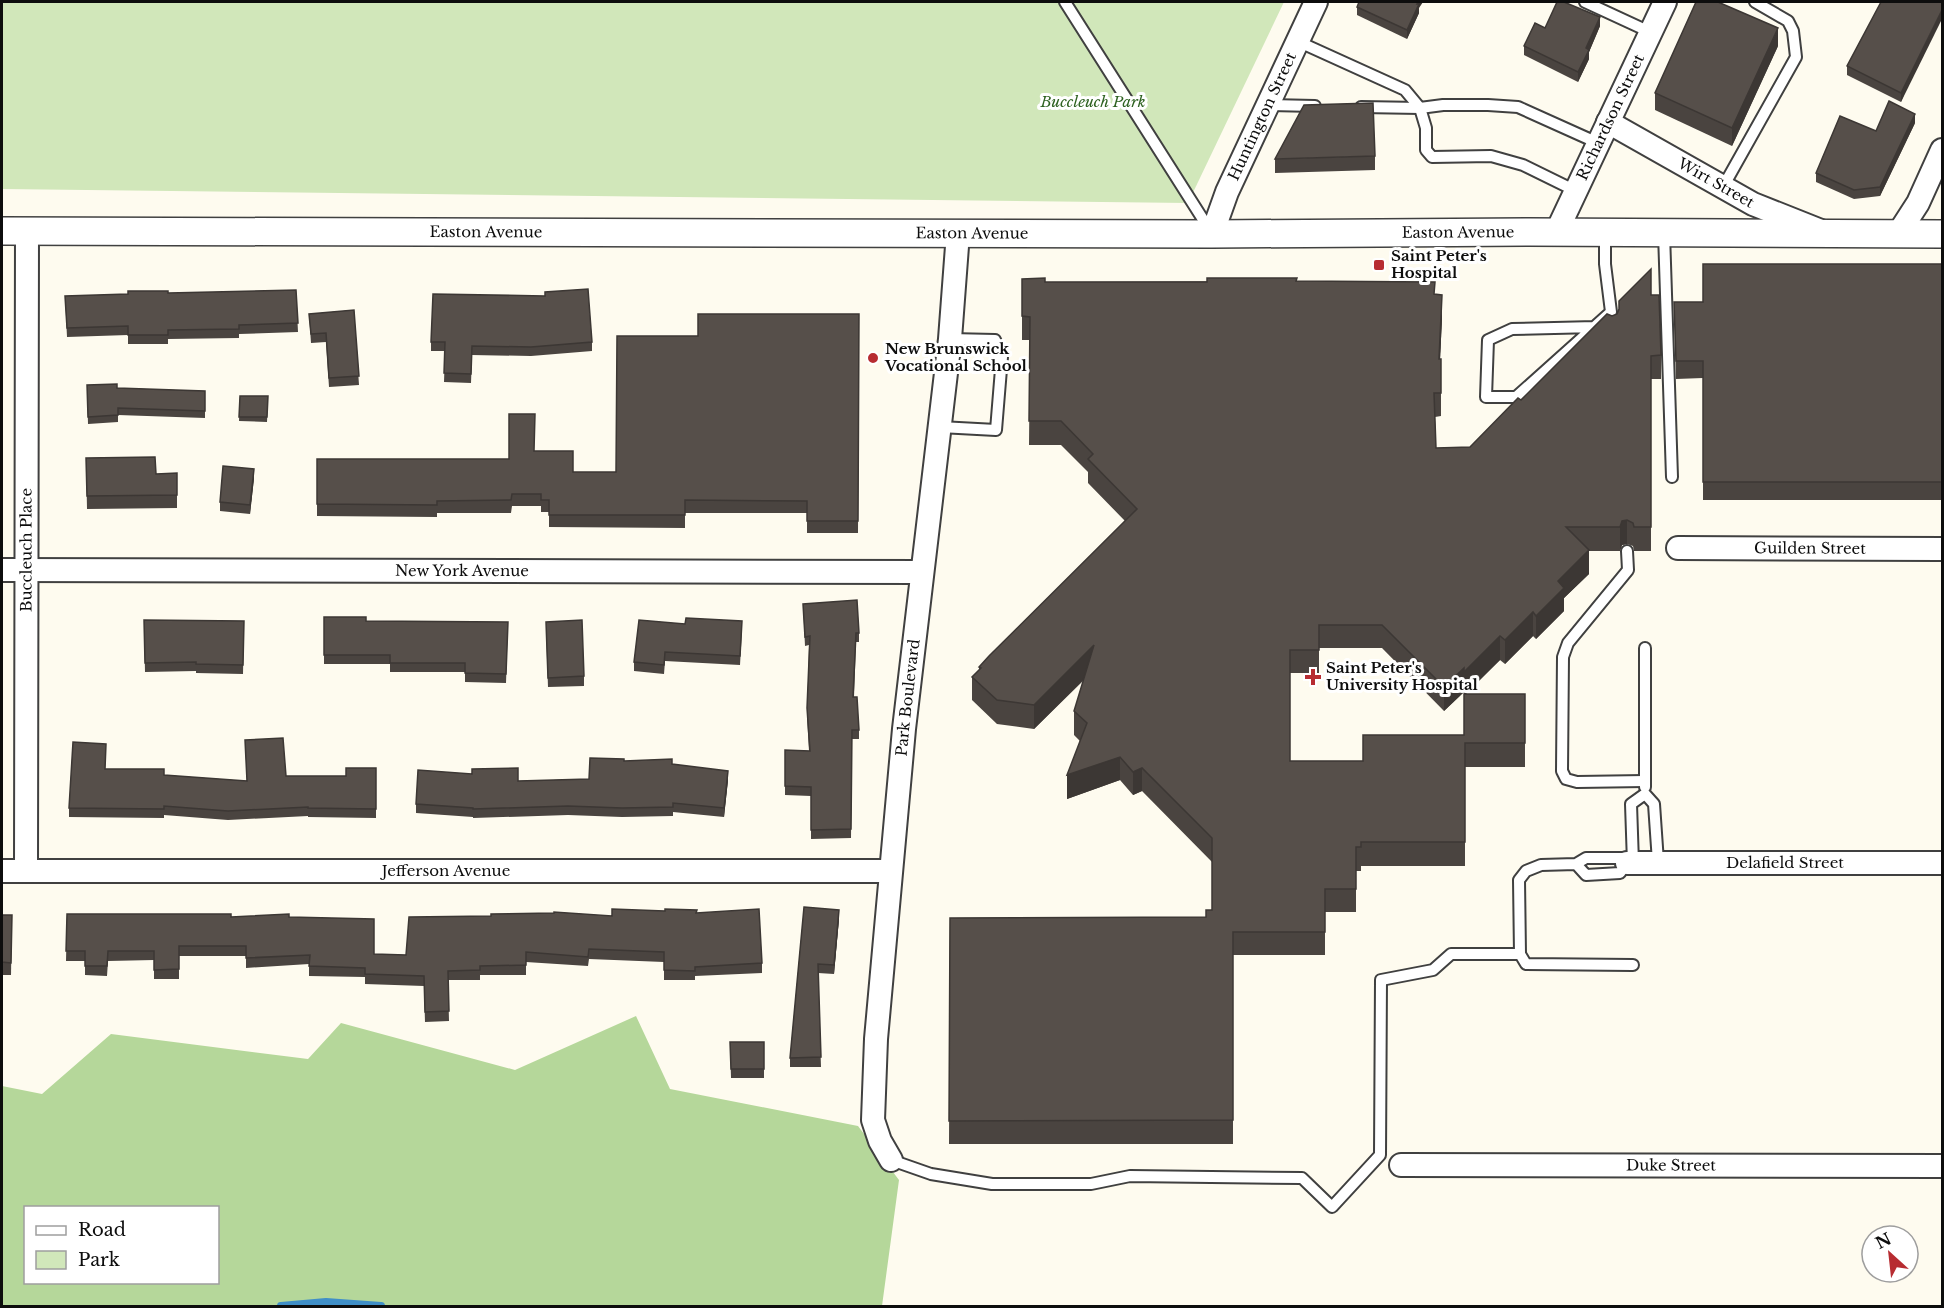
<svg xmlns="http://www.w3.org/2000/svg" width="1944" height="1308" viewBox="0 0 1944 1308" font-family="'Libre Baskerville',serif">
<rect width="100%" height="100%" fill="#fefbef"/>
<path fill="#d1e7ba" d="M2,2H1284L1188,203L2,189Z"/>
<path fill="#b5d79a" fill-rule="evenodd" d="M636,1016L670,1089L858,1126L899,1180L882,1306H2V1086L42,1094L111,1034L308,1059L341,1023L515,1070ZM26,1208H218V1282H26Z"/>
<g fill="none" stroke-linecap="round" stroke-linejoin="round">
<path stroke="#408fc7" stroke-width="8" d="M281,1306L326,1302L381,1306"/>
<defs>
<g id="service">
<path d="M1065,2L1211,232"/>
<path d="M1585,2L1650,32"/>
<path d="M1297,41L1405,90L1420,108L1426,128V150L1432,157L1491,156L1523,165L1576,191"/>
<path d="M1268,105L1315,106"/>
<path d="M1361,107L1420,108L1443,105H1488L1518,107L1598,143"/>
<path d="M1723,187L1796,57L1793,31L1788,21L1755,2"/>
<path d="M1664,233L1672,477"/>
<path d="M1595,327L1512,329L1488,340L1486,397H1516L1611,312L1605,264V233"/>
<path d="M940,427L996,430L1002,357L995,340L950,339"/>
<path d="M1627,551L1628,570L1568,643L1563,657L1562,771L1566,779L1577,782L1645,781"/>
<path d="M1645,787V648"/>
<path d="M1633,863L1631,804L1645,794L1654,804L1658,862"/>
<path d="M1576,864L1586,875L1620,873L1627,863L1622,858H1586L1576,864L1541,865L1526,871L1519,880L1520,954L1526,964L1633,965"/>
<path d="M891,1160L931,1174L992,1184H1091L1130,1176L1302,1178L1332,1207L1380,1155L1381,980L1433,970L1451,954H1520"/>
</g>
<g id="minor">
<path id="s1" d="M1608,122L1753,204L1821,231"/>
<path id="s2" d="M1556,233L1665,2"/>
<path id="s3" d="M1212,234L1227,192L1316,2"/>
<path d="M1898,234L1918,203L1942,150"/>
<path id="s4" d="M1678,548L1942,549"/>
<path id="s5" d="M2,570L922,572"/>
<path id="s6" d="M1627,863H1942"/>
<path id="s7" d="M2,871H890"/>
<path id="s8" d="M26,871L27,230"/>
<path id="s9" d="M891,1160L880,1141L873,1120L876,1039L904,729L950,339L958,233"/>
<path id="s10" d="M1401,1165L1942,1166"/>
</g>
<g id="tertiary">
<path id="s11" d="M2,231L1212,234L1530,232L1942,234"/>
</g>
</defs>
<use href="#service" stroke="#404040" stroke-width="14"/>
<use href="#minor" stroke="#404040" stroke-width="26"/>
<use href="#tertiary" stroke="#404040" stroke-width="30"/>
<use href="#service" stroke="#fff" stroke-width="10"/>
<use href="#minor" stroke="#fff" stroke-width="22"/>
<use href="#tertiary" stroke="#fff" stroke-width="27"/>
</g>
<g fill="#4a4440" fill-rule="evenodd">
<path d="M1942,2L1901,102L1847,75V66L1874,16Z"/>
<path d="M1357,7L1419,8V13L1407,39L1357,15Z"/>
<path d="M1600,26L1589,52V59L1578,82L1524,55V46L1545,28Z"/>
<path d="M1778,46L1732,146L1655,110V93Z"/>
<path d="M1915,123L1880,196L1854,199L1816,182V173L1876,131Z"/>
<path d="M1375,156V170L1275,173V159Z"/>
<path d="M1942,264V500H1703V378L1676,379L1674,302H1703Z"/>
<path d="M1022,279L1045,282L1297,281L1435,294L1442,318L1440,359H1441V416L1435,417L1436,448L1470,447L1612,316L1617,314L1651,295L1661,355V379H1651V551H1634L1633,546L1627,544L1622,545L1620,551H1589V574L1564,598V611L1536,639L1533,636L1505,664L1500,660L1465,694H1525V767H1465V866H1361V871H1356V912H1325V955H1233V1144H949L950,918L1206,917L1212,910V862L1142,791L1133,795L1120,780L1067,799L1080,741L1074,735V711L1084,680L1034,729L997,724L972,700V677L979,670V667L1125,521L1088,483V472L1061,445H1029L1030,340H1022ZM1319,648H1382L1444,711L1464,692V735L1363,761H1290V673H1319Z"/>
<path d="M296,290L298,332L239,334V338L168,339V344H128V335L67,337L65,296Z"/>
<path d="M354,310L359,385L329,387L326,342L311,343L309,314Z"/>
<path d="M859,314L858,533H807V513H685V528L549,527V512H541V506H512L511,513H437V517L317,516V459H509L534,451L573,472H616L698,336Z"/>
<path d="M431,342H592V351L531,356L472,355L471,383L444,382L445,351H431Z"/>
<path d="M87,385L117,388L205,391V418L118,415V422L88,424Z"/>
<path d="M240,396H268L267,422L239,421Z"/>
<path d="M86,458L156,474L177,473V508L87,509Z"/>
<path d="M254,478L250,514L220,511V502Z"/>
<path d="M803,604L859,633V642H856L854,697L859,730V739H852L851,838L811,839V796L785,795V750L809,751L807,717L809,645L805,646Z"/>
<path d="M324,617L366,621L508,622L506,683L465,682V672H390V664H324Z"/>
<path d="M144,620L244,621L243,674L196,673V671L145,672Z"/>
<path d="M639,620L742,630L740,665L665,661L664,674L634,671V662Z"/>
<path d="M546,631L584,676V686L548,687Z"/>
<path d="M245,740L286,776H346L376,768V818L308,817V816L228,820L164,815V818L69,817V808L106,753L105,769L164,775L247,781Z"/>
<path d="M624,761L672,764L728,780L724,817L673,812V816L622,817L568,815L473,818V817L416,813V804L518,781L589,779Z"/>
<path d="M804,907L839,919L834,974L818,973L821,1067H790V1058Z"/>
<path d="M696,913L762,963V973L695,976V980H664V962L589,959L588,966L526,962V975H480V980H448L449,1021L425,1022L424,986L365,984V977L309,976V964L246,968V956H179V979H154V960L108,961L107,976L85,975V961H66L67,914L231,917H289L374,954L406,955L612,916Z"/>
<path d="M2,915H12L11,975H2Z"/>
<path d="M730,1042H764V1078H731Z"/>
</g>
<g fill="#3c3734">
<path d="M1418,2H1423L1419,8V13L1407,39V30Z"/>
<path d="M1942,10V19L1901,102V93Z"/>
<path d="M1600,17V26L1589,52V59L1578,82V72L1586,48Z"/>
<path d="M1778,28V46L1732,146V128Z"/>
<path d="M1915,114V123L1880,196V187Z"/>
<path d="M1442,295V318L1439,383V359Z"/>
<path d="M254,469V478L250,514V505Z"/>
<path d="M1627,520V544L1622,545L1620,551V527L1622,521Z"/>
<path d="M1589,550V574L1564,598V611L1536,639V616L1558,581Z"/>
<path d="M1533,612V636L1505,664V640Z"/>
<path d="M1500,636V660L1464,696V672Z"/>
<path d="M1094,645V669L1034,729V705Z"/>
<path d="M1464,668V692L1444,711V687Z"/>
<path d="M1120,757V780L1067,799V775Z"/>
<path d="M1142,768V791L1133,795V772Z"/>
<path d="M728,771V780L724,817V808Z"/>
<path d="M839,910V919L834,974V965Z"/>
</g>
<g fill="#564f4a" stroke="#3c3734" stroke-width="1.5">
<path d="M1359,2H1418L1417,4H1419L1407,30L1357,7Z"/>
<path d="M1557,2H1564L1600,17L1586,48L1589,50L1578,72L1524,46L1535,23L1545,28Z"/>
<path d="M1696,2H1718L1778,28L1732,128L1655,93Z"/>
<path d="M1881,2H1942V10L1901,93L1847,66Z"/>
<path d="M1889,101L1915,114L1880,187L1854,190L1816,173L1840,116L1876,131Z"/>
<path d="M1373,103L1375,156L1275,159L1304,105Z"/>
<path d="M1703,264H1942V482H1703V361H1676L1674,302H1703Z"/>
<path d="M1651,269V295H1659L1661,355L1651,356V527H1634L1633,523L1627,520L1622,521L1620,527H1566L1589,550L1558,581L1564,588L1536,616L1533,612L1505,640L1500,636L1464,672V668L1444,687L1382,625H1319V650H1290V761H1363V735H1464V694H1525V743H1465V842H1361V847H1356V889H1325V932H1233V1120L949,1121L950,918L1206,917V910H1212V838L1142,768L1133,772L1120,757L1067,775L1087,723L1074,711L1094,645L1034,705L997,700L972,677L981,668L979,667L989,656L1137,509L1088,459L1093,454L1061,421H1029L1030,317L1022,316V279L1045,278V282H1207V278H1297L1296,281L1435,282L1434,294L1442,295L1439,359H1441V393H1434L1436,448L1470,447L1518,398L1521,400L1607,314L1612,316L1617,314L1619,309V301Z"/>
<path d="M588,289L592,342L531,347L472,346L471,374L444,373L445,342H431L433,294L545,296V292Z"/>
<path d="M296,290L298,323L239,325V329L168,330V335H128V326L67,328L65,296L128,294V291H168V293Z"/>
<path d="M354,310L359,376L329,378L326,333L311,334L309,314Z"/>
<path d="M698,314H859L858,521H807V501L685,500V515H549V500H541V494H512L511,500L437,501V505L317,504V459H509V414H535L534,451H573V472H616L617,336H698Z"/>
<path d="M117,384V388L205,391V411L118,408V415L88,417L87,385Z"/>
<path d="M240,396H268L267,417H239Z"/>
<path d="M155,457L156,474L177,473V495L87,496L86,458Z"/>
<path d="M223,466L254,469L250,505L220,502Z"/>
<path d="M857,600L859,633H856L853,697H857L859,730H852L851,829L811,830V787L785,786V750L810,751L807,708L810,636L805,637L803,604Z"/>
<path d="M324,617H366V621L508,622L506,674L465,673V663H390V655H324Z"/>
<path d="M686,618L742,621L740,656L665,652L664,665L634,662L639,620L685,624Z"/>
<path d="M144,620L244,621L243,665L196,664V662L145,663Z"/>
<path d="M582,620L584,676L548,678L546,622Z"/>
<path d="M283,738L286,776H346V768H376V809L308,808V807L228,811L164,806V809L69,808L73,742L106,744L105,769H164V775L247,781L245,740Z"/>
<path d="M590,758L624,759V761L672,759V764L728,771L724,808L673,803V807L622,808L568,806L473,809V808L416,804L418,770L472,774V769L518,768V781L589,779Z"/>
<path d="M804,907L839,910L834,965L818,964L821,1057L790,1058Z"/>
<path d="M612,909L665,911V909L697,910L696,913L759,909L762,963L695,967V971L664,970V952L589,949L588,957L526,952V965L480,966V970L448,971L449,1011L425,1012L424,976L365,974V968L309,966L310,955L246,958V946H179V969L154,970V951H108L107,966H85V951H66L67,914H231V917L289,914V917L374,919V954L406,955L409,917L491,916V914L554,913V912L612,916Z"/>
<path d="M2,915H12L11,963L2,962Z"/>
<path d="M730,1042H764V1069H731Z"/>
</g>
<g fill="#b72c31" stroke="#fff" stroke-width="2">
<rect x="1373" y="259" width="12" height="12" rx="3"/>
<circle cx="873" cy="358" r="6"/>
<path d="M1310 668h6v6h6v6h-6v6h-6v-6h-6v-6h6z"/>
</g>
<g text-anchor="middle" stroke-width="6" stroke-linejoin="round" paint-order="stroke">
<g font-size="15" font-style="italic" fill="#2e6221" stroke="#fff">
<text x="1093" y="107">Buccleuch Park</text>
</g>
<g font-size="15" fill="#0d0d0d" stroke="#fff">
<text dy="5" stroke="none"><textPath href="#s3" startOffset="128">Huntington Street</textPath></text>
<text dy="5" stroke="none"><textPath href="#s2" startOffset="128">Richardson Street</textPath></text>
<text dy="5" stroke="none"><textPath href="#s1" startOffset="124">Wirt Street</textPath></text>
<text dy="5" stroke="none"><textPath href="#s11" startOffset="484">Easton Avenue</textPath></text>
<text dy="5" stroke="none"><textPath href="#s11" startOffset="970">Easton Avenue</textPath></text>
<text dy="5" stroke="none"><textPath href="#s11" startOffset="1456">Easton Avenue</textPath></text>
<text dy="5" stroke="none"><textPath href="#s4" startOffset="132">Guilden Street</textPath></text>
<text dy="5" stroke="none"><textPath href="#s8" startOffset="321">Buccleuch Place</textPath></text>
<text dy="5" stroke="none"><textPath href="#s5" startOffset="460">New York Avenue</textPath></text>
<text dy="5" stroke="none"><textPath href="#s9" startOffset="468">Park Boulevard</textPath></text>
<text dy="5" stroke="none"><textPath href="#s6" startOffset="158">Delafield Street</textPath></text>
<text dy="5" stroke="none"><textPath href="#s7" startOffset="444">Jefferson Avenue</textPath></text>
<text dy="5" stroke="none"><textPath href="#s10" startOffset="270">Duke Street</textPath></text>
</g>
<g font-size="15" font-weight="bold" fill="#0d0d0d" stroke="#fff" text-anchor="start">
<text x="1391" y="261">Saint Peter's<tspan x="1391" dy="17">Hospital</tspan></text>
<text x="885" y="354">New Brunswick<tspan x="885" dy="17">Vocational School</tspan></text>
<text x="1326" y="673">Saint Peter's<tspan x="1326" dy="17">University Hospital</tspan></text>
</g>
</g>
<rect width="1944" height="1308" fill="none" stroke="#0d0d0d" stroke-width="6"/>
<rect x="24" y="1206" width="195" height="78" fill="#ffffff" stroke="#9e9e9e" stroke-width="1.5"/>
<rect x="36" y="1226" width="30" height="9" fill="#ffffff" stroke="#9e9e9e" stroke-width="1.5"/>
<text x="78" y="1236" font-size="18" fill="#0d0d0d">Road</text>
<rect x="36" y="1251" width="30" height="18" fill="#d1e7ba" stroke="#9e9e9e" stroke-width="1.5"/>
<text x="78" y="1266" font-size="18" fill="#0d0d0d">Park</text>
<g transform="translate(1890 1254) rotate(333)"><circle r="28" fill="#ffffff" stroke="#9e9e9e" stroke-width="1.5"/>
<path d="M0-4.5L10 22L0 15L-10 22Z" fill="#b72c31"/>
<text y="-9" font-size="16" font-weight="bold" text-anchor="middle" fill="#0d0d0d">N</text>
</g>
</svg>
